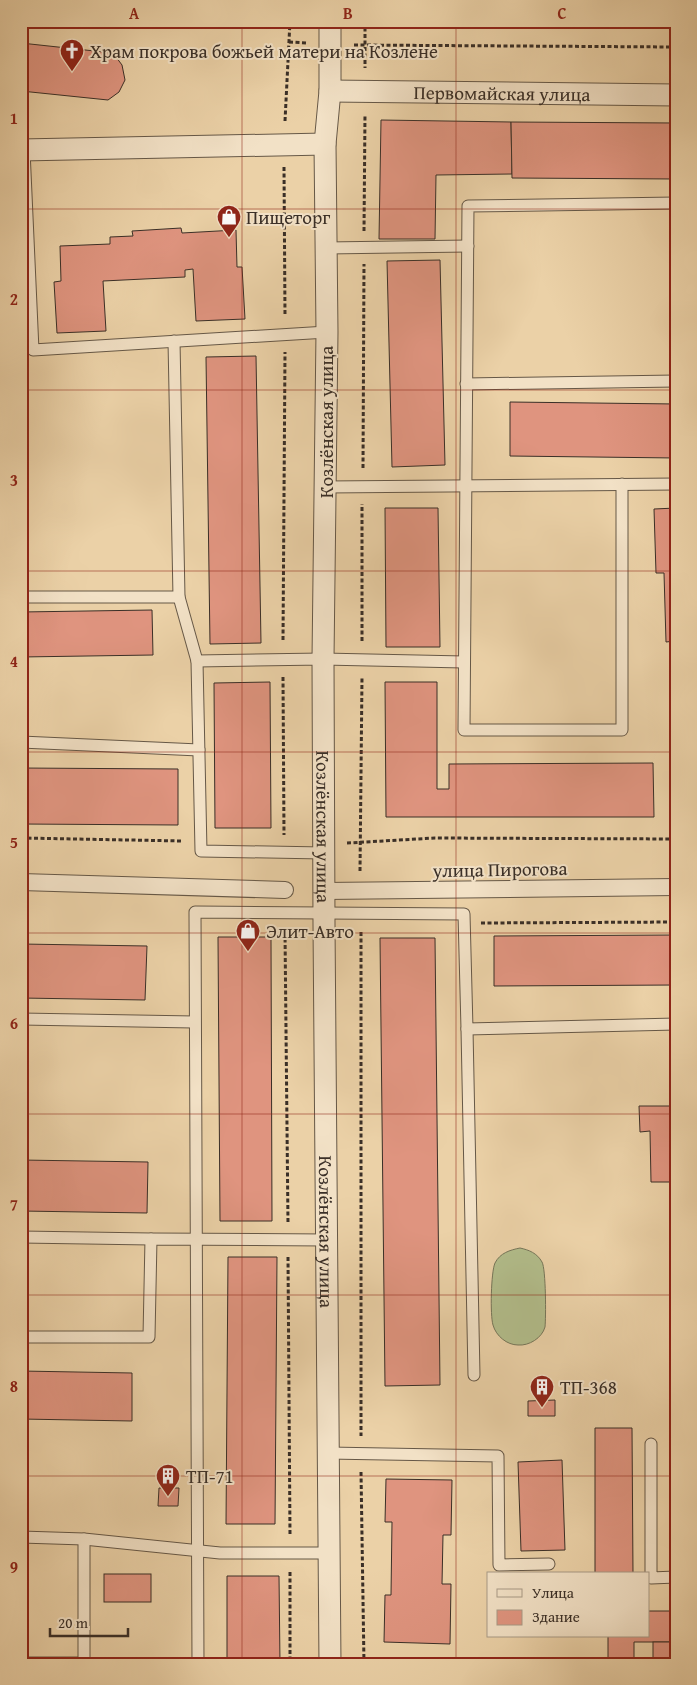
<svg xmlns="http://www.w3.org/2000/svg" width="697" height="1685" viewBox="0 0 697 1685" font-family="'Gentium Book Plus',serif">
<rect width="100%" height="100%" fill="#ebd1a7"/>
<filter id="stains"><feTurbulence type="fractalNoise" baseFrequency=".004" numOctaves="4"/><feColorMatrix values="0 0 0 0 .2 0 0 0 0 .09 0 0 0 0 .02 0 0 0 .5 -.17"/></filter>
<radialGradient id="worn" r=".72"><stop offset=".6" stop-color="#630" stop-opacity="0"/><stop offset="1" stop-color="#630" stop-opacity=".3"/></radialGradient>
<path fill="#b2bd8b" stroke="#767659" d="M520,1248C529,1250 537,1253 542,1262C546,1269 546,1318 545,1327C542,1338 529,1346 518,1345C507,1345 496,1336 493,1325C490,1315 491,1272 495,1263C500,1253 510,1250 520,1248Z"/>
<g fill="#df947f" stroke="#3a2f27">
<path d="M21,43L113,53L122,65L125,80L119,92L108,100L21,91Z"/>
<path d="M381,120L511,122L512,174L436,175L435,239H379Z"/>
<path d="M511,122L676,123V179L512,178Z"/>
<path d="M181,228L182,233L236,230L237,267H242L245,319L196,321L193,269L185,270V277L103,281L106,331L57,333L54,282L61,281L60,246L110,244V237L133,236L132,231Z"/>
<path d="M440,260L445,465L392,467L387,261Z"/>
<path d="M256,356L261,643L210,644L206,357Z"/>
<path d="M510,402L676,404V458L510,456Z"/>
<path d="M385,508H438L440,647H386Z"/>
<path d="M676,508V676L675,641L666,642L664,573H656L654,509Z"/>
<path d="M152,610L153,655L21,657V612Z"/>
<path d="M270,682L271,828H215L214,683Z"/>
<path d="M385,682H437V789H449V764L653,763L654,817H386Z"/>
<path d="M21,768L178,769V825L21,824Z"/>
<path d="M676,935V985L494,986V936Z"/>
<path d="M218,937H271L272,1221H220Z"/>
<path d="M380,938H435L440,1385L385,1386Z"/>
<path d="M21,944L147,946L145,1000L21,998Z"/>
<path d="M639,1106H674V1128H676V1182H651L650,1131L640,1132Z"/>
<path d="M21,1160L148,1162L147,1213L21,1211Z"/>
<path d="M228,1257H277L275,1524H226Z"/>
<path d="M21,1371L132,1373V1421L21,1419Z"/>
<path d="M555,1400V1416H528V1401Z"/>
<path d="M595,1428H632L633,1574H595Z"/>
<path d="M562,1460L565,1550L521,1551L518,1462Z"/>
<path d="M676,1460V1532H673L672,1461Z"/>
<path d="M386,1479L452,1480L451,1535H443L442,1584H451L450,1644L384,1642L385,1595H391L392,1522H385Z"/>
<path d="M159,1488H179L178,1506H158Z"/>
<rect x="104" y="1574" width="47" height="28"/>
<path d="M227,1576H279L280,1664H227Z"/>
<path d="M648,1611H676V1642H634V1664H608V1636H648Z"/>
<rect x="653" y="1642" width="23" height="22"/>
</g>
<g fill="none" stroke-linecap="round" stroke-linejoin="round">
<defs>
<g id="service">
<path d="M24,150L33,350L327,332"/>
<path d="M326,248L468,246"/>
<path d="M174,341L179,597L197,661L323,659L464,662"/>
<path d="M466,384L676,381"/>
<path d="M622,484V730H464L468,206L676,203"/>
<path d="M326,487L676,484"/>
<path d="M21,597H179"/>
<path d="M197,661L201,851L324,853"/>
<path d="M21,742L199,750"/>
<path d="M21,1019L194,1022"/>
<path d="M467,1029L474,1375"/>
<path d="M21,1237L151,1239"/>
<path d="M21,1337H149L151,1239L326,1240"/>
<path d="M651,1444V1578L676,1577"/>
<path d="M328,1453L498,1456L499,1565L549,1564"/>
<path d="M21,1537L84,1539L220,1553H329"/>
<path d="M21,1663H84V1539"/>
<path d="M198,1664L195,912L464,914L467,1029L676,1024"/>
</g>
<g id="pedestrian">
<path d="M21,882L285,890"/>
<path d="M324,891L676,887"/>
</g>
<g id="minor">
<path id="s1" d="M330,21V91L325,144L327,332L323,659L324,924L330,1664"/>
<path id="s2" d="M330,91L676,95"/>
<path d="M21,150L325,144"/>
</g>
</defs>
<use href="#service" stroke="#665847" stroke-width="13"/>
<use href="#pedestrian" stroke="#665847" stroke-width="18"/>
<use href="#minor" stroke="#665847" stroke-width="23"/>
<g stroke="#3a2f27" stroke-width="3" stroke-dasharray="4 2.5" stroke-linecap="butt">
<path d="M365,21V68"/>
<path d="M289,42L308,43"/>
<path d="M354,45L676,47"/>
<path d="M285,121L290,21"/>
<path d="M284,167L285,315"/>
<path d="M364,231L365,114"/>
<path d="M363,468L364,264"/>
<path d="M283,640L285,352"/>
<path d="M362,641V504"/>
<path d="M283,677L284,835"/>
<path d="M21,838L183,841"/>
<path d="M347,843L435,838L676,839"/>
<path d="M360,871L362,677"/>
<path d="M481,923L676,922"/>
<path d="M285,932L288,1223"/>
<path d="M361,932V1436"/>
<path d="M288,1257L290,1535"/>
<path d="M361,1472L364,1664"/>
<path d="M290,1572V1664"/>
</g>
<use href="#service" stroke="#f2e1c6" stroke-width="11"/>
<use href="#pedestrian" stroke="#f2e1c6" stroke-width="16"/>
<use href="#minor" stroke="#f2e1c6" stroke-width="21"/>
</g>
<path fill="none" stroke="#8f2418" stroke-width="1" stroke-opacity="0.55" d="M242,21V1664M456,21V1664M21,209H676M21,390H676M21,571H676M21,752H676M21,933H676M21,1114H676M21,1295H676M21,1476H676"/>
<defs>
<symbol id="church-pin" viewBox="-11 -11 22 30"><path d="M0 17L-7.5 6A9.5 9.5 0 1 1 7.5 6Z" fill="#8f2418" stroke="#f2e1c6"/><path d="M-1.2-6h2.4v3.5h3.3v2.4h-3.3V6h-2.4V-.1h-3.3v-2.4h3.3Z" fill="#fff"/></symbol>
<symbol id="shop-pin" viewBox="-11 -11 22 30"><path d="M0 17L-7.5 6A9.5 9.5 0 1 1 7.5 6Z" fill="#8f2418" stroke="#f2e1c6"/><path d="M-5-2.5h2.3a2.7 3.5 0 0 1 5.4 0H5L5.5 6h-11ZM-1.5-2.5h3a1.5 2.3 0 0 0-3 0Z" fill="#fff"/></symbol>
<symbol id="building-pin" viewBox="-11 -11 22 30"><path d="M0 17L-7.5 6A9.5 9.5 0 1 1 7.5 6Z" fill="#8f2418" stroke="#f2e1c6"/><path d="M-4-6H4V6H1V3H-1V6H-4ZM-2.5-4.3h1.7v1.8h-1.7ZM.8-4.3h1.7v1.8H.8ZM-2.5-1h1.7V.8h-1.7ZM.8-1h1.7V.8H.8Z" fill="#fff"/></symbol>
</defs>
<g fill-rule="evenodd">
<use href="#church-pin" x="58" y="37" width="28" height="38"/>
<use href="#shop-pin" x="215" y="203" width="28" height="38"/>
<use href="#shop-pin" x="234" y="917" width="28" height="38"/>
<use href="#building-pin" x="528" y="1373" width="28" height="38"/>
<use href="#building-pin" x="154" y="1462" width="28" height="38"/>
</g>
<g text-anchor="middle" stroke-width="4" stroke-linejoin="round" paint-order="stroke">
<g font-size="19" fill="#3a2f27" stroke="#f2e1c6" text-anchor="start">
<text x="90" y="58">Храм покрова божьей матери на Козлене</text>
<text x="246" y="224">Пищеторг</text>
<text x="266" y="938">Элит-Авто</text>
<text x="560" y="1394">ТП-368</text>
<text x="186" y="1483">ТП-71</text>
</g>
<g font-size="19" fill="#3a2f27" stroke="#f2e1c6">
<text dy="7" stroke="none"><textPath href="#s2" startOffset="172">Первомайская улица</textPath></text>
<text transform="translate(326 422) rotate(-90)" y="7">Козлёнская улица</text>
<text dy="7" stroke="none"><textPath href="#s1" startOffset="806">Козлёнская улица</textPath></text>
<text transform="translate(500 869) rotate(-1)" y="7">улица Пирогова</text>
<text dy="7" stroke="none"><textPath href="#s1" startOffset="1211">Козлёнская улица</textPath></text>
</g>
</g>
<rect width="697" height="1685" fill="none" stroke="#ebd1a7" stroke-width="55"/>
<rect x="487" y="1572" width="162" height="65" fill="#f2e1c6" stroke="#a89a86"/>
<rect x="497" y="1589" width="25" height="8" fill="#f2e1c6" stroke="#a89a86"/>
<text x="532" y="1598" font-size="15" fill="#3a2f27">Улица</text>
<rect x="497" y="1610" width="25" height="15" fill="#df947f" stroke="#a89a86"/>
<text x="532" y="1622" font-size="15" fill="#3a2f27">Здание</text>
<path d="M50 1628v8h78v-8" fill="none" stroke="#3a2f27" stroke-width="2.5"/>
<text x="58" y="1628" font-size="15" fill="#3a2f27" stroke="#f2e1c6" stroke-width="4" paint-order="stroke">20 m</text>
<rect x="28" y="28" width="642" height="1630" fill="none" stroke="#8f2418" stroke-width="2"/>
<g font-size="16" text-anchor="middle" font-weight="bold" fill="#8f2418">
<text x="134" y="19">A</text>
<text x="348" y="19">B</text>
<text x="562" y="19">C</text>
<text x="14" y="124">1</text>
<text x="14" y="305">2</text>
<text x="14" y="486">3</text>
<text x="14" y="667">4</text>
<text x="14" y="848">5</text>
<text x="14" y="1029">6</text>
<text x="14" y="1210">7</text>
<text x="14" y="1392">8</text>
<text x="14" y="1573">9</text>
</g>
<rect width="100%" height="100%" filter="url(#stains)"/>
<rect width="100%" height="100%" fill="url(#worn)"/>
</svg>
